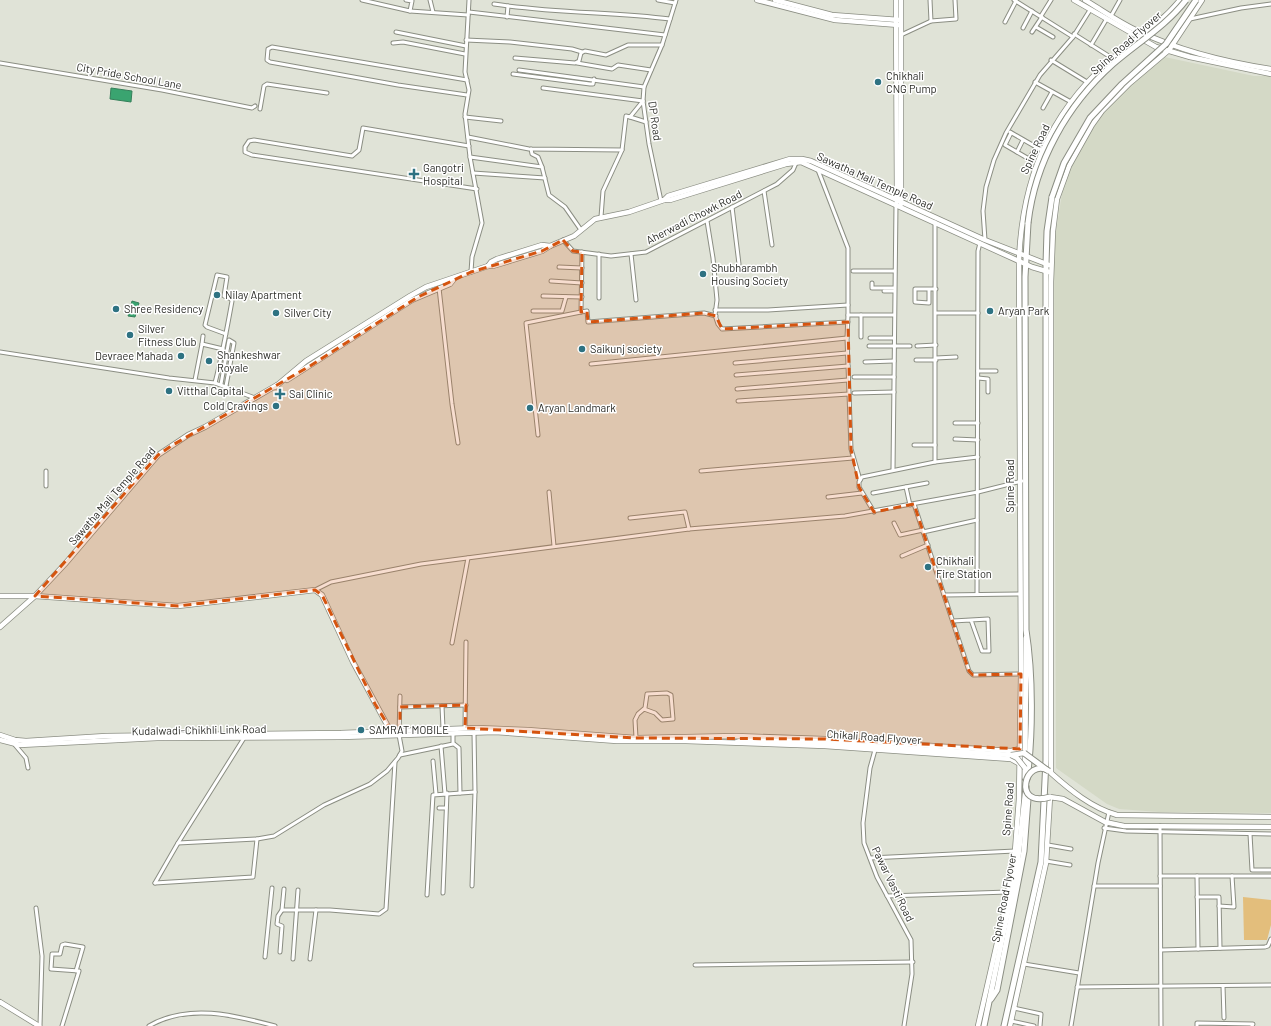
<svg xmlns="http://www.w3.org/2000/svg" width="1271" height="1026" viewBox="0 0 1271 1026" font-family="Barlow,sans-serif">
<rect width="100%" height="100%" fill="#e0e3d7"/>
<path fill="#d4d9c6" d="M1160,56L1254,76H1271V813L1159,812L1119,809L1107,804L1056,768L1054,244L1064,181L1094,121Z"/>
<path fill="#e3be7c" d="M1243,897L1271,900V925L1267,940H1244Z"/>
<g fill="#3aa470" stroke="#35805a">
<path d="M111,88L132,91L131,102L110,99Z"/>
<path d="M132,301L139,303L135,317L128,316Z"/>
</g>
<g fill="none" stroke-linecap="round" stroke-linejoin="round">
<defs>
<g id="street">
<path d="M362,0L410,11L412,1L406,0"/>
<path d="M430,0L433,12"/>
<path d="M469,0L465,72L469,90L465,114L470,157L482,223L472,257L471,272"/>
<path d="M658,0L675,3"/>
<path d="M930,0L931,21"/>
<path d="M1014,0L1073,37"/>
<path d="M494,4C553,13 612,12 670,19"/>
<path d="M410,11L468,15"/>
<path d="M469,12L665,35"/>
<path d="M1041,16L1051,0"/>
<path d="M1111,16L1120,0"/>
<path d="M507,17L508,6"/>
<path d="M1190,19L1241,8L1271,4"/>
<path d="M1005,22L1016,1"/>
<path d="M1036,27L1053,37"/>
<path d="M1023,28L1032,11"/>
<path d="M396,32L466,46"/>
<path d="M1032,32L1042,17"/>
<path d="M1074,34L1112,58"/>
<path d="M901,35L931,21L956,19L955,0"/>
<path d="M466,40L510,42L572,49L582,52"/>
<path d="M393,43L403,42L465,54"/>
<path d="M1091,45L1106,20"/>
<path d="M515,58L575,63L579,61L581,53L585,51L606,55L628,45H662"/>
<path d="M1051,60L1087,82"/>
<path d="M0,63L162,90L252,108L255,106"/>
<path d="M577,63L612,69L618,65L651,70"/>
<path d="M519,70L644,87"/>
<path d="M513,74L590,84H593L594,79"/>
<path d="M1035,82L1071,102"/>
<path d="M543,88L643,101"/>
<path d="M467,95L398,85L270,62L267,60L268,49L272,47L467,80"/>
<path d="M1043,108L1052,92"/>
<path d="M260,109L264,86L267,84L327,93"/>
<path d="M465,117L501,121"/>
<path d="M630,117L646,122"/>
<path d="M1010,132L1043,151"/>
<path d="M1011,133L1005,145L1029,159L1036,147"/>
<path d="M468,137L529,149L622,150L626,116L630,117L643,101"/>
<path d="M469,146L363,128L359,150L352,156L254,140L249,141L245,147V152L252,155L477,189"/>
<path d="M531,149L532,154L538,157L542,167"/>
<path d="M1017,152L1023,140"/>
<path d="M470,157L542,167L549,195L565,207L581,230"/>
<path d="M818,170L848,248V315"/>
<path d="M473,173L545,178"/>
<path d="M764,191L772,245"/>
<path d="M661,201L649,144L643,101L644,87L662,45L676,0"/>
<path d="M732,207L739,264"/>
<path d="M601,217L603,191L622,150"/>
<path d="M707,221L713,258L717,300L715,315L718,324L722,329L848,322"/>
<path d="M563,240L573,251L611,256L646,252L777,184L793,170L796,163"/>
<path d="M985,240L983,211L986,187L994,160L1006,133L1040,75L1073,37L1090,10"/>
<path d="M582,252L581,312L587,311L588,322L704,313L716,316"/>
<path d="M599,254V298"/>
<path d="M631,254L636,300"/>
<path d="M559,267L582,268"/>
<path d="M853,271H894"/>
<path d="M551,281L582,283"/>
<path d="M872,283V288H894"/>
<path d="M439,288L452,404L458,443"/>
<path d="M929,289V303L915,302V289C922,289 929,289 936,289"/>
<path d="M884,291H894"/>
<path d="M543,296L582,297"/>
<path d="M715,310H768L848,305"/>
<path d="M533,311H562L566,297"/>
<path d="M936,313H978"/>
<path d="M861,337V315"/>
<path d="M870,338H894"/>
<path d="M202,344L203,336"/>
<path d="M869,346H910"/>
<path d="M917,346L936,345"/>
<path d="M0,352L169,378L215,383L255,398"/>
<path d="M936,358L956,357"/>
<path d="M916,360H936"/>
<path d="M865,362L894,361"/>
<path d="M735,363L847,353"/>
<path d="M591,364L847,338"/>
<path d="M978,371H996"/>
<path d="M736,375L848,366"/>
<path d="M854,377H894"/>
<path d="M978,378L988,379V392"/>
<path d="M195,380L202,344L223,349"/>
<path d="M215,383C222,356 227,329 232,301L231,299L224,296L227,277L217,275L205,325L207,327L226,334"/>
<path d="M221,384L229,340L234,343L226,386"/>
<path d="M737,389L848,380"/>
<path d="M854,393L894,392"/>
<path d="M738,401L849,394"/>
<path d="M955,423H978"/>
<path d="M538,435L526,323L581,312"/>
<path d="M955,439L978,440"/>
<path d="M914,445H935"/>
<path d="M935,462V222"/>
<path d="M893,470L896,205"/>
<path d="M701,471L853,458"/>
<path d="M860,480L851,449L847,338L848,315H894"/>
<path d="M46,486V471"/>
<path d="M906,487L910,505"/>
<path d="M549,492L554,546"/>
<path d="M873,493L927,483"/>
<path d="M828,497L862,493"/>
<path d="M914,504L969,671L973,675L1021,674"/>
<path d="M874,512L859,487V482L862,477L935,462L978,457"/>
<path d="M630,518L685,512L689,529"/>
<path d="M894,523L900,535L923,530"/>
<path d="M923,532L977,520"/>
<path d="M902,556L928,545"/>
<path d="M315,590L331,582L421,564L689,529L845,516L978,492L1022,481"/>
<path d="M977,594L978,251L980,243"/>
<path d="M944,595L1020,594"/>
<path d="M953,621L988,619L989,651H982L971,620"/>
<path d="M452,643L468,558"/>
<path d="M442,706L443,728"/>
<path d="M400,707L466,705"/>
<path d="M465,728L466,642"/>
<path d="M636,738L635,720L638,714L645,708L647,694L667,693L671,695L673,719L662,720L655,713L644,709"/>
<path d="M454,744L459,748L460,793"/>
<path d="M15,745L26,758L28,768"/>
<path d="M441,746L445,794"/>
<path d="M875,750L870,768L863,823L864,843L877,877L911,940L912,974L904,1026"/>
<path d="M400,755L453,744V734"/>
<path d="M433,761L436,794"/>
<path d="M439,808H446"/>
<path d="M1160,826L1161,1026"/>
<path d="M1104,828L1126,831L1271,834"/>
<path d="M1250,834L1252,870H1271"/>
<path d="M257,839L274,836L324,805L370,784L387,771L398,758L402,751L399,735L400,696"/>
<path d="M1048,845L1071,849"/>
<path d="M870,858L1015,851"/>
<path d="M1046,861L1070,865"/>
<path d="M1160,876H1271"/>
<path d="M1197,876L1198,949"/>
<path d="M155,883L253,877L257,839L178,843"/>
<path d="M155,883L178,843L244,738"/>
<path d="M472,886L475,792L474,733"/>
<path d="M1094,886H1160"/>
<path d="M443,893L447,793"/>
<path d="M427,895L433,795L475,792"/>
<path d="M887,896L1008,892"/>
<path d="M1197,897H1219L1220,948"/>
<path d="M1219,906L1234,907L1232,876"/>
<path d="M36,908L42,956L40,1026"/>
<path d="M282,910H330L379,914L386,909L395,762"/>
<path d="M1161,950L1265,947L1268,946L1271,939"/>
<path d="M280,952L282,926L277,924L278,916L282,910L284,889"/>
<path d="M265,957L272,888"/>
<path d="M293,959L298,890"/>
<path d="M310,959L316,910"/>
<path d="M1024,964L1079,973"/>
<path d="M695,965L913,962"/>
<path d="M1223,986L1224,1018"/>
<path d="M1077,987L1271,985"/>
<path d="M1014,1008L1041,1014L1040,1026"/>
<path d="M1011,1021L1034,1026"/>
<path d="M62,1026L79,971L51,969L52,954H60L62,945L65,944L83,947L76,971"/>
<path d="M149,1026C188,1003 234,1015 275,1026"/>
<path d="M1071,1026L1098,863L1109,812"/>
<path d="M1197,1026V1023L1253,1024L1252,1026"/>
</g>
<g id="secondary">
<path d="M757,0L835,20L899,25"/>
<path d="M775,0L832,15L899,20"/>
<path d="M896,0L897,202"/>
<path d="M1074,0L1156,47L1190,57L1271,74"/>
<path d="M1085,0C1102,10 1120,23 1138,31C1180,51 1225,62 1271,69"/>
<path d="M1202,0L1169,50L1130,83L1102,111L1092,125L1069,166L1057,199L1053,231L1051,282V773C1070,790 1092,808 1117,815L1271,817"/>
<path d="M664,200H670L786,164L801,162L1032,267L1049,272"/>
<path d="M901,204V0"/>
<path d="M488,266L491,262L497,259L542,245L550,246"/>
<path d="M287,380L412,300L450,284L454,279"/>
<path d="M275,387L306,361L410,296L426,287L488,266H493L542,251L550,246L574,236L595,219L629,212L664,200L668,196L790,159H802L811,161L985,240L1049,265"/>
<path d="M0,596H35L178,606L315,590L322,595L353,662L391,732"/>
<path d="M0,627L35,596L65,564L158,455L188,435L205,427L277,385"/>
<path d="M0,735L15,740L26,741L106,736L341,733L477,728L528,730L636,738L736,736L825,739L1011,751L1020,749"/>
<path d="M0,740L20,745L157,738L341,737L495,732L617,741H686L825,746L1011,759L1020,764"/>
<path d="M737,742L744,740L825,743L1011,755"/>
<path d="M0,1002L39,1026"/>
<path d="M978,1026L1006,904L1015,851L1019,799L1021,674L1019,261C1022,181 1048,116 1108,62C1132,41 1160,25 1180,0"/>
<path d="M1010,1026L1046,863L1050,797L1063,799L1105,822L1124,826L1271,827"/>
</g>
<g id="primary">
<path d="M1025,778L1026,638"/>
<path d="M1027,779C1033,735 1033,674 1026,630L1025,277L1028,223"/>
<path d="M991,999L997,990L1024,851L1028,799"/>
<path d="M984,1026L1017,867L1026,787"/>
<path d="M1004,1026L1041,862L1046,760V265L1047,231L1052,197"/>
</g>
</defs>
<use href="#street" stroke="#8b8e83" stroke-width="5"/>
<use href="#secondary" stroke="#8b8e83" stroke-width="6"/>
<use href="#primary" stroke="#8b8e83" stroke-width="7"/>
<use href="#street" stroke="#fff" stroke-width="3"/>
<use href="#secondary" stroke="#fff" stroke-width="4.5"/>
<use href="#primary" stroke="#fff" stroke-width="5"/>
<defs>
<g id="secondary-bridge">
<path d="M1011,755L1017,758L1025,768"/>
<path d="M1011,755L1024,753"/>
</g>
<g id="primary-bridge">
<path d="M1052,197L1064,163L1090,118L1122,84L1166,44L1196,0"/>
<path d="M1028,223C1035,162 1067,105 1113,64C1137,43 1166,26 1186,0"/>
<path d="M1024,753L1047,770"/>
<path d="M1049,771C1025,756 1011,809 1050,797"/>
</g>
</defs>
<use href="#secondary-bridge" stroke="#8b8e83" stroke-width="6" stroke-linecap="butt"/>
<use href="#primary-bridge" stroke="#8b8e83" stroke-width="7" stroke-linecap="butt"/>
<use href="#secondary-bridge" stroke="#fff" stroke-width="4.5"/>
<use href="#primary-bridge" stroke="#fff" stroke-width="5"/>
</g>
<path fill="#d5540f" fill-opacity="0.2" stroke="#d5540f" stroke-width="3" stroke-dasharray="8 5" stroke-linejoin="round" d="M563,240L573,251L582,252L581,312L587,311L588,322L704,313L716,316L722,329L848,322L851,449L859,487L874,512L914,504L969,671L973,675L1021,674L1020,749L825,739L636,738L465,728L466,705L400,707V730H391L375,704L322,595L315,590L178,606L35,596L158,455L171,446L310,366L418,297L471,272L542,251Z"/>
<g fill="#2e7282" stroke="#fff" stroke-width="1.5">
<circle cx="878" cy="82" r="4"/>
<path d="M412 168h4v4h4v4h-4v4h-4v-4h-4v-4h4z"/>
<circle cx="703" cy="274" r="4"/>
<circle cx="217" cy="295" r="4"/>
<circle cx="116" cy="309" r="4"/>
<circle cx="990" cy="311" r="4"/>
<circle cx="276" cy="313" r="4"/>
<circle cx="130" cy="335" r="4"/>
<circle cx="582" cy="349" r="4"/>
<circle cx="181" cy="356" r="4"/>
<circle cx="209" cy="361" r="4"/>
<circle cx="169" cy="391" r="4"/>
<path d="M278 388h4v4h4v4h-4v4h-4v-4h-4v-4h4z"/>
<circle cx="276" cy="406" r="4"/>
<circle cx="530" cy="408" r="4"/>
<circle cx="928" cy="567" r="4"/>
<circle cx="361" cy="730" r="4"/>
</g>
<g text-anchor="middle" stroke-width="3" stroke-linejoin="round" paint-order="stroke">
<g font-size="11" fill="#2a2b26" stroke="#fff">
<text transform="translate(1126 43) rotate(-41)" y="4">Spine Road Flyover</text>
<text transform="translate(129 76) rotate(10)" y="4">City Pride School Lane</text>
<text transform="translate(655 121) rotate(82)" y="4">DP Road</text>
<text transform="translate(1035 149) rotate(-65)" y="4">Spine Road</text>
<text transform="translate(875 181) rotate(24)" y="4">Sawatha Mali Temple Road</text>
<text transform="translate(694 217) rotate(-27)" y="4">Aherwadi Chowk Road</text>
<text transform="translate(1010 486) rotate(-90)" y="4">Spine Road</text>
<text transform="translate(112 496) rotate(-49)" y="4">Sawatha Mali Temple Road</text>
<text transform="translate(199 730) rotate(-1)" y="4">Kudalwadi-Chikhli Link Road</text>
<text transform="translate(874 737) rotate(4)" y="4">Chikali Road Flyover</text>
<text transform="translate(1008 809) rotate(-86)" y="4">Spine Road</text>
<text transform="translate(893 884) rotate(64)" y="4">Pawar Vasti Road</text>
<text transform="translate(1004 898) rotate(-79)" y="4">Spine Road Flyover</text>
</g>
<g font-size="11" fill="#2a2b26" stroke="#fff" text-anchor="start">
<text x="886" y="80">Chikhali<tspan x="886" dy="13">CNG Pump</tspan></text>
<text x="423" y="172">Gangotri<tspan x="423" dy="13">Hospital</tspan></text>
<text x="711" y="272">Shubharambh<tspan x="711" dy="13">Housing Society</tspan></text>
<text x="225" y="299">Nilay Apartment</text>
<text x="124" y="313">Shree Residency</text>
<text x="998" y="315">Aryan Park</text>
<text x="284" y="317">Silver City</text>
<text x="138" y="333">Silver<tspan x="138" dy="13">Fitness Club</tspan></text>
<text x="590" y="353">Saikunj society</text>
<text x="217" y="359">Shankeshwar<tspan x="217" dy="13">Royale</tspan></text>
<text x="173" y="360" text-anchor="end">Devraee Mahada</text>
<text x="177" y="395">Vitthal Capital</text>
<text x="289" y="398">Sai Clinic</text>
<text x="268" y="410" text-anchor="end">Cold Cravings</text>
<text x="538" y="412">Aryan Landmark</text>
<text x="936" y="565">Chikhali<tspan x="936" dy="13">Fire Station</tspan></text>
<text x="369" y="734">SAMRAT MOBILE</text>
</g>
</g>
</svg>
